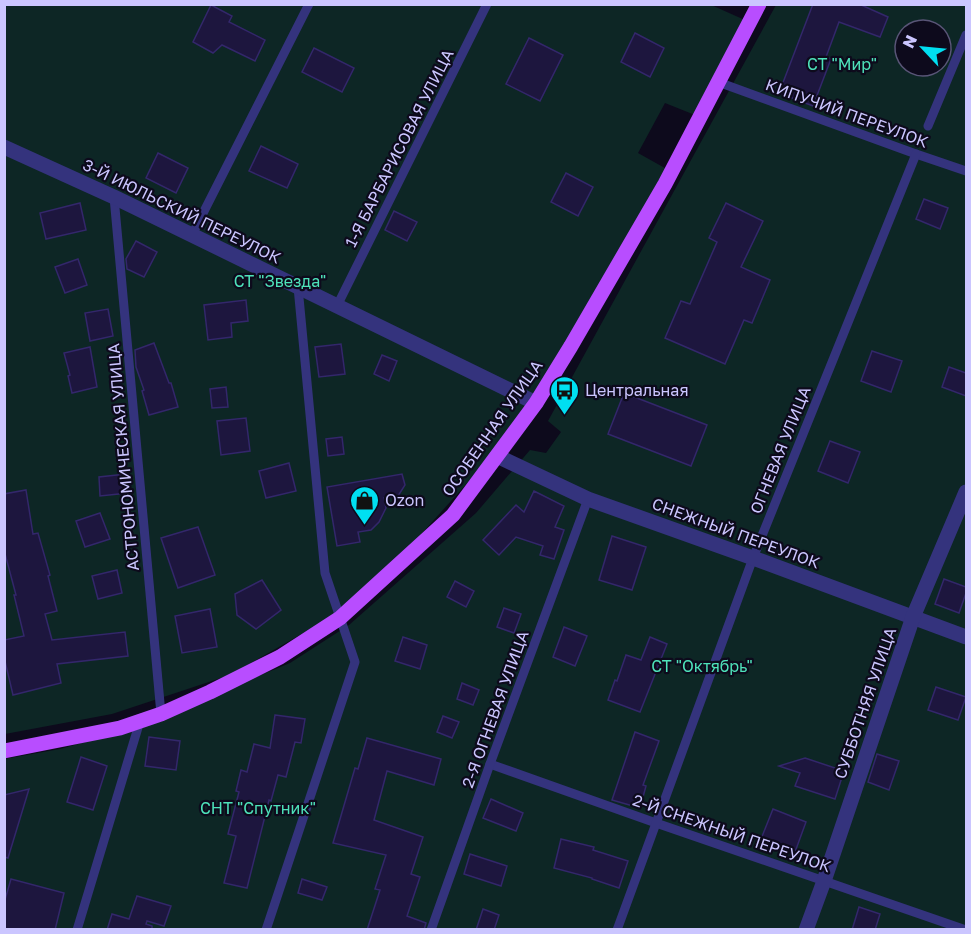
<svg xmlns="http://www.w3.org/2000/svg" width="971" height="934" viewBox="0 0 971 934" font-family="'Golos Text',sans-serif">
<rect width="100%" height="100%" fill="#0d0a1c"/>
<g fill="#0d2625" fill-rule="evenodd">
<path d="M709,4L756,25L700,117L665,103L638,153L672,172L534,409L396,562L333,616L230,675L112,714L5,734V5Z"/>
<path d="M776,5H966V929H5L4,759L60,749L122,732L290,663L349,625L476,513L530,450L546,453L561,432L548,421ZM905,30H941V66H905Z"/>
</g>
<g fill="#1d163e" stroke="#33276b" stroke-width="1.5">
<path d="M813,4H859L888,17L880,37L839,22L826,57L831,59L813,106L779,93Z"/>
<path d="M211,5L232,16L229,22L265,40L255,61L222,45L213,53L193,42Z"/>
<path d="M635,33L664,48L650,77L621,62Z"/>
<path d="M529,38L563,55L540,101L506,84Z"/>
<path d="M314,48L354,68L342,92L302,72Z"/>
<path d="M261,146L298,164L287,188L249,171Z"/>
<path d="M158,153L188,168L176,193L146,178Z"/>
<path d="M566,173L593,187L578,216L551,202Z"/>
<path d="M924,199L948,208L940,229L916,219Z"/>
<path d="M80,203L86,230L46,239L40,213Z"/>
<path d="M726,203L763,221L741,267L770,280L752,323L744,320L725,364L665,338L681,301L690,304L717,242L709,238Z"/>
<path d="M394,211L417,222L407,241L385,230Z"/>
<path d="M136,241L157,252L144,277L127,269L126,259Z"/>
<path d="M78,259L87,285L65,293L55,267Z"/>
<path d="M246,300L248,321L231,323L232,337L208,340L204,305Z"/>
<path d="M108,309L113,336L90,341L85,313Z"/>
<path d="M154,343L169,383H171L178,407L149,415L142,391L144,390L136,367L135,350Z"/>
<path d="M341,344L345,374L319,377L315,347Z"/>
<path d="M90,347L97,387L72,393L68,376L70,375L64,353Z"/>
<path d="M872,351L902,361L891,392L861,381Z"/>
<path d="M382,355L397,361L389,381L374,374Z"/>
<path d="M949,367L966,373V396L942,387Z"/>
<path d="M226,387L228,407L212,408L210,389Z"/>
<path d="M624,393L707,425L691,466L608,434Z"/>
<path d="M246,418L250,451L221,455L217,421Z"/>
<path d="M342,437L344,454L328,456L326,439Z"/>
<path d="M830,441L860,452L848,483L818,471Z"/>
<path d="M289,463L296,491L266,498L259,471Z"/>
<path d="M126,474L128,493L100,496L99,477Z"/>
<path d="M402,474L405,485L398,496L384,498L386,508L379,522L371,530L358,532L360,542L337,546L327,487Z"/>
<path d="M26,490L33,534L38,533L50,575L48,576L57,611L45,614L52,640L125,632L128,656L57,664L61,683L13,695L4,657V640L24,636L14,595H16L4,550V494Z"/>
<path d="M534,491L564,506L555,527L564,530L554,559L540,555L543,546L516,537L499,555L483,540L516,505L524,512Z"/>
<path d="M100,513L110,539L85,547L76,521Z"/>
<path d="M198,527L215,575L178,588L161,538Z"/>
<path d="M612,536L646,547L632,590L599,580Z"/>
<path d="M117,570L122,593L98,599L92,576Z"/>
<path d="M944,579L966,587V593L959,613L935,604Z"/>
<path d="M262,580L281,610L256,629L237,615L235,594Z"/>
<path d="M455,581L474,591L466,607L447,597Z"/>
<path d="M504,608L521,614L514,633L497,627Z"/>
<path d="M210,609L217,647L182,653L175,616Z"/>
<path d="M564,627L587,636L575,666L553,657Z"/>
<path d="M403,637L427,645L420,669L395,661Z"/>
<path d="M650,637L667,644L640,712L608,700L615,680L617,681L626,655L641,660Z"/>
<path d="M462,683L479,690L473,705L457,699Z"/>
<path d="M936,687L966,697L958,720L928,710Z"/>
<path d="M275,715L305,719L301,743L295,742L286,777L278,775L271,801L269,800L247,888L224,883L236,836L228,834L239,792L236,791L241,770L247,772L254,744L270,748Z"/>
<path d="M443,716L459,722L452,738L437,732Z"/>
<path d="M635,732L659,741L643,785L646,786L640,808L612,800Z"/>
<path d="M149,737L180,741L176,770L145,766Z"/>
<path d="M367,738L441,759L434,785L387,771L374,820L423,837L411,874L420,877L407,916L426,923L424,930H367L380,890L375,889L386,855L333,843L355,768L358,769Z"/>
<path d="M877,754L899,761L889,790L868,782Z"/>
<path d="M81,757L107,766L93,810L67,802Z"/>
<path d="M805,758L844,771L835,799L795,786L800,773L779,766Z"/>
<path d="M29,789L8,858L4,857V795Z"/>
<path d="M491,799L523,813L516,831L483,818Z"/>
<path d="M773,809L806,822L795,852L761,839Z"/>
<path d="M561,839L594,847L593,850L628,861L619,888L592,879V878L554,868Z"/>
<path d="M470,854L507,866L501,886L464,874Z"/>
<path d="M11,879L64,893L55,930H4V903Z"/>
<path d="M302,879L327,887L322,900L298,893Z"/>
<path d="M137,896L171,906L164,926L147,921L146,924L152,926V930H107L112,914L129,919Z"/>
<path d="M859,907L880,914L875,930H852Z"/>
<path d="M483,909L499,915L494,930H476Z"/>
</g>
<g fill="none" stroke-linecap="round" stroke-linejoin="round">
<g stroke="#34337d" stroke-width="9">
<path d="M718,82L916,154L966,171"/>
<path d="M928,126L966,35"/>
<path d="M114,197L161,714"/>
<path d="M192,235L309,4"/>
<path d="M337,306L487,4"/>
<path d="M490,764L656,823L966,930"/>
<path d="M77,930L140,721"/>
<path d="M266,930L355,662L325,573L298,287"/>
<path d="M431,930L490,764L588,499"/>
<path d="M617,930L753,558L916,154"/>
</g>
<g stroke="#34337d" stroke-width="15">
<path d="M4,147L114,197L536,403"/>
<path d="M497,456L588,499L753,558L966,637"/>
<path d="M806,930L824,881L913,617L966,492"/>
</g>
<path stroke="#b84dff" stroke-width="15" d="M4,751L120,728L161,714L210,692L280,657L340,618L453,515L536,403L571,346L665,184L759,4"/>
</g>
<defs>
<symbol id="bus-pin" viewBox="-11 -11 22 30"><path d="M0 17L-7.5 6A9.5 9.5 0 1 1 7.5 6Z" fill="#00dff1" stroke="#0d0a1c"/><path d="M-5-6H5V4H4V6H2V4H-2V6H-4V4H-5ZM-3.5-4V0h7V-4ZM-3.5 1.2v1.5H-2V1.2ZM2 1.2v1.5H3.5V1.2Z" fill="#111"/></symbol>
<symbol id="shop-pin" viewBox="-11 -11 22 30"><path d="M0 17L-7.5 6A9.5 9.5 0 1 1 7.5 6Z" fill="#00dff1" stroke="#0d0a1c"/><path d="M-5-2.5h2.3a2.7 3.5 0 0 1 5.4 0H5L5.5 6h-11ZM-1.5-2.5h3a1.5 2.3 0 0 0-3 0Z" fill="#111"/></symbol>
</defs>
<g fill-rule="evenodd">
<use href="#bus-pin" x="548" y="374" width="33" height="45"/>
<use href="#shop-pin" x="348" y="484" width="33" height="45"/>
</g>
<g text-anchor="middle" stroke-width="4.5" stroke-linejoin="round" paint-order="stroke">
<g font-size="16" fill="#4ee2ba" stroke="#0d0a1c">
<text x="842" y="70">СТ "Мир"</text>
<text x="280" y="287">СТ "Звезда"</text>
<text x="702" y="672">СТ "Октябрь"</text>
<text x="258" y="814">СНТ "Спутник"</text>
</g>
<g font-size="16" fill="#cbc6ff" stroke="#0d0a1c">
<text transform="translate(847 113) rotate(20)" y="6">КИПУЧИЙ ПЕРЕУЛОК</text>
<text transform="translate(399 148) rotate(-63)" y="6">1-Я БАРБАРИСОВАЯ УЛИЦА</text>
<text transform="translate(182 211) rotate(26)" y="6">3-Й ИЮЛЬСКИЙ ПЕРЕУЛОК</text>
<text transform="translate(492 428) rotate(-55)" y="6">ОСОБЕННАЯ УЛИЦА</text>
<text transform="translate(780 450) rotate(-68)" y="6">ОГНЕВАЯ УЛИЦА</text>
<text transform="translate(123 457) rotate(-95)" y="6">АСТРОНОМИЧЕСКАЯ УЛИЦА</text>
<text transform="translate(736 533) rotate(20)" y="6">СНЕЖНЫЙ ПЕРЕУЛОК</text>
<text transform="translate(865 703) rotate(-71)" y="6">СУББОТНЯЯ УЛИЦА</text>
<text transform="translate(495 709) rotate(-70)" y="6">2-Я ОГНЕВАЯ УЛИЦА</text>
<text transform="translate(732 833) rotate(19)" y="6">2-Й СНЕЖНЫЙ ПЕРЕУЛОК</text>
</g>
<g font-size="16" fill="#cbc6ff" stroke="#0d0a1c" text-anchor="start">
<text x="585" y="396">Центральная</text>
<text x="385" y="506">Ozon</text>
</g>
</g>
<rect width="971" height="934" fill="none" stroke="#cbc6ff" stroke-width="12"/>
<g transform="translate(923 48) rotate(296)"><circle r="28" fill="#0d0a1c" stroke="#595577" stroke-width="1.5"/>
<path d="M0-4.5L10 22L0 15L-10 22Z" fill="#00dff1"/>
<text y="-9" font-size="16" font-weight="bold" text-anchor="middle" fill="#cbc6ff">N</text>
</g>
</svg>
